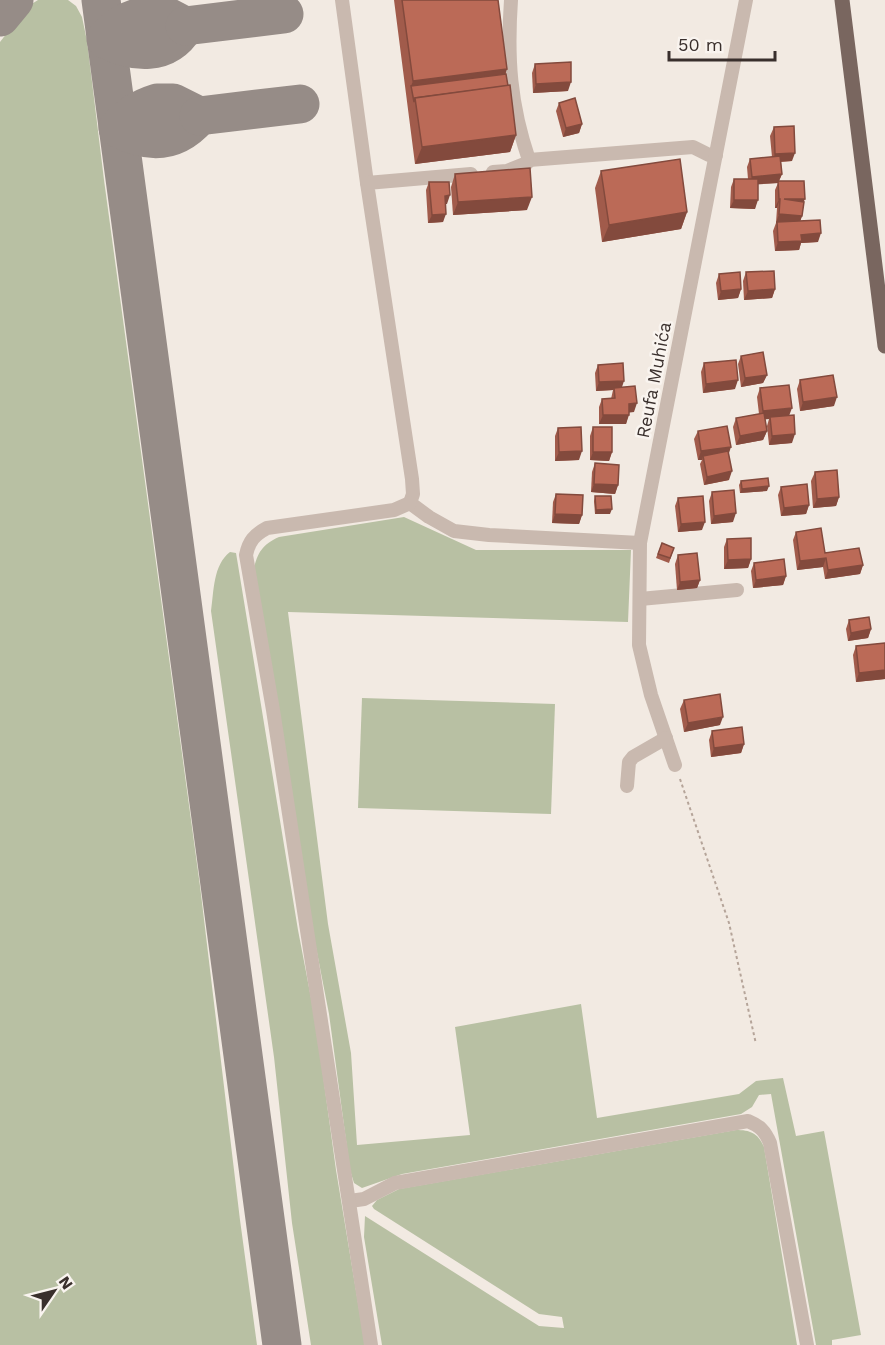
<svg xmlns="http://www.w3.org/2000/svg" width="885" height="1345" viewBox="0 0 885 1345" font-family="'Work Sans',sans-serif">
<rect width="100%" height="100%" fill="#f2eae2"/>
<g fill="#b8c0a3">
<path d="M38,0H68L76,6L82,17L87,41L104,180L200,886L240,1220L257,1345H0V42L27,7Z"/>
<path d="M404,517L476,550H631L628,622L288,612L328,924L351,1053L357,1145L470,1135L455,1027L581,1004L597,1118L739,1094L756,1081L783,1078L796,1136L824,1131L861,1335L832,1340V1345H816L771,1094L759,1095L752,1107L741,1114L402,1174L362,1188L354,1183L350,1170L329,1014L305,891L254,569C257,553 263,544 279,537Z"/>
<path d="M230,552L236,553L238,565L298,930L316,1024L336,1170L365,1345H311L292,1223L274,1057L211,611C214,591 213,565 230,552Z"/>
<path d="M362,698L555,704L551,814L358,808Z"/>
<path d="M736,1130C750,1130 758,1133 764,1147L797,1345H382L364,1237L365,1216L539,1326L564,1328L562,1317L539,1314L374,1209L372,1206L377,1200L399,1189Z"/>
</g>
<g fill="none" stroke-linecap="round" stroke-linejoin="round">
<g stroke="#968c87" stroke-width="39">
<path d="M101,0L282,1345"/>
<path d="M150,14H162L185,26C166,57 134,53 106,39C118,24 132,19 150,14Z"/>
<path d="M0,17L14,0"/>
<path d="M185,26L284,14"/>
<path d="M157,103H173L199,116C175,144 149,144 118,128C129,115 141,108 157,103Z"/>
<path d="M199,116L300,104"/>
</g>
<path stroke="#b5a499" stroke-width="2" stroke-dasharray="3 3" stroke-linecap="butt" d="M680,779L729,923L756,1044"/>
<g stroke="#c9b9af" stroke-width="14">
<path d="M342,0L367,183"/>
<path d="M529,160L693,147L709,155H716"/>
<path d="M493,172L507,171L527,163L529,160C510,104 507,58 511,0"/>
<path d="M471,174L367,183L412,479L413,494L410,503L429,517L454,531L489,535L640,543"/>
<path d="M640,599L737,590"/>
<path d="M675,765L651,695L639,645L640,543L746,0"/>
<path d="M627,786L629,762L633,757L666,738"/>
<path d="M350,1201L364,1199L395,1183L748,1121C760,1126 765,1131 770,1143L807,1345"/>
<path d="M371,1345L273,710L246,555C249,541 254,535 267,528L394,510L410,503"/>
</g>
<path stroke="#79665f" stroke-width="15" d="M842,0L885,346"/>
</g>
<g fill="#a15b4b">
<path d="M394,0H498L506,74L516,135L510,152L415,164Z"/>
<path d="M535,64L568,91L533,93L532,73Z"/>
<path d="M559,103L582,124L579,133L563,137L556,111Z"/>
<path d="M774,127L792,161L781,162L782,174L779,181L803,202L802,216L800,221L818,242L801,243L799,250L775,251L773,231L776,223L777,208H775V190L778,183L758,184L755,209L730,208L731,187L734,179H748L747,167L750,159L772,157L770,136Z"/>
<path d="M601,171L687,212L681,229L602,242L595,188Z"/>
<path d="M455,174L527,210L453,215L451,187Z"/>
<path d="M429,182L447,204H446L443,222L428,223L426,190Z"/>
<path d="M746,272L775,289L772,298L744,300L743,281Z"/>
<path d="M719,274L741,289L738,298L718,300L716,283Z"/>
<path d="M741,356L767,375L763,383L741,387L738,364Z"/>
<path d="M704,363L735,389L703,393L701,372Z"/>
<path d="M598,365L622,387L634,412H629L626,424H599V407L602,399H611L613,390L596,391L595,373Z"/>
<path d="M800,380L834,406L800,411L797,389Z"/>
<path d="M760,388L789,415L792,443L769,445L767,426L769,419H765L767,431L763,440L736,445L733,427L736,418L759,414L757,397Z"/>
<path d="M593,427L612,452L609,461L590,460V436Z"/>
<path d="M558,428L579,460L555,461V436Z"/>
<path d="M698,431L728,453L729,480L704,485L700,464L702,460H698L694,439Z"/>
<path d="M595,463L618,485L615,494L591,492L592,472Z"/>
<path d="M815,472L839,497L836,506L813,508L811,481Z"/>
<path d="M741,481L767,491L740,493L739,485Z"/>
<path d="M781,487L809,505L806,514L781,516L778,495Z"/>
<path d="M712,492L733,522L711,524L709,501Z"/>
<path d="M556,494L582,515L579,524L552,523L553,502Z"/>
<path d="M595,496L610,514H595L594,501Z"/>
<path d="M678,498L702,530L678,532L675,506Z"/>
<path d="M796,532L825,553L863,565L860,574L825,579L823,567L797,570L793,540Z"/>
<path d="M727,539L751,559L748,568L724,569V547Z"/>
<path d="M662,543L674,548L669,563L656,558Z"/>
<path d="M678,555L700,580L697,588L677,590L675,564Z"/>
<path d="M754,563L786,576L783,585L753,588L751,571Z"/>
<path d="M849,620L871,629L868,638L848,641L846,629Z"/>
<path d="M885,643V679L856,682L853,655L856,646Z"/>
<path d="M684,700L720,725L684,732L680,709Z"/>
<path d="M712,731L744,744L741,753L711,757L709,740Z"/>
</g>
<g fill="#834a3d">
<path d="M507,69L501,86H411L413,81Z"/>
<path d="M571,82L568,91L533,93L536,84Z"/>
<path d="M582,124L579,133L563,137L566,128Z"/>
<path d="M516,135L510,152L415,164L422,147Z"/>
<path d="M795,153L792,161L772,162L775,154Z"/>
<path d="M782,174L778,183L749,185L752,177Z"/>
<path d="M450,195L447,204H442L445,196Z"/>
<path d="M532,197L527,210L453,215L458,202Z"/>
<path d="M779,199H780L777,208H775Z"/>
<path d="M784,199H805L801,207Z"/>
<path d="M734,200H758L755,209L730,208Z"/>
<path d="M687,212L681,229L602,242L609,225Z"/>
<path d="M446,214L443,222L428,223L432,215Z"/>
<path d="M779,214L802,216L799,225L776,223Z"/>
<path d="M821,233L818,242L801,243L799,250L775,251L778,242L801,235Z"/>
<path d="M741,289L738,298L718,300L721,291Z"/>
<path d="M775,289L772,298L744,300L748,291Z"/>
<path d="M767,375L763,383L741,387L745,378Z"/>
<path d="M738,380L735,389L703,393L706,384Z"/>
<path d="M624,381L621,390L614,388L613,390L596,391L599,382Z"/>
<path d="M837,397L834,406L800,411L803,402Z"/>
<path d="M637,403L634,412L626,413L629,404Z"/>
<path d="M792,408L789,416L770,417L769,419L760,420L763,411Z"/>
<path d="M603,415H629L626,424H599Z"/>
<path d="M767,431L763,440L736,445L740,436Z"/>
<path d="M795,434L792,443L769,445L772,436Z"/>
<path d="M731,447L728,456H703L702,460H698L701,451Z"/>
<path d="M582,451L579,460L555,461L559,452Z"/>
<path d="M593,452H612L609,461L590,460Z"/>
<path d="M732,471L729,480L704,485L707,477Z"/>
<path d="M594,484L618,485L615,494L591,492Z"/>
<path d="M769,486L767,491L740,493L742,489Z"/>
<path d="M839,497L836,506L813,508L817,499Z"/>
<path d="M809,505L806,514L781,516L784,508Z"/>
<path d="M612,509L610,514H595L596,510Z"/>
<path d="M736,513L733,522L711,524L714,516Z"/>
<path d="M555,514L582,515L579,524L552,523Z"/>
<path d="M705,522L702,530L678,532L681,524Z"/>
<path d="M826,558L823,567L797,570L800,561Z"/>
<path d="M751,559L748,568L724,569L728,560Z"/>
<path d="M863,565L860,574L825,579L828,570Z"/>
<path d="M786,576L783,585L753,588L756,580Z"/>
<path d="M700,580L697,588L677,590L680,582Z"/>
<path d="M871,629L868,638L848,641L851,633Z"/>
<path d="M885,670V679L856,682L859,673Z"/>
<path d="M723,717L720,725L684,732L688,723Z"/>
<path d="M744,744L741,753L711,757L714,748Z"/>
</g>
<g fill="#bb6a57" stroke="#834a3d" stroke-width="1.5">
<path d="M402,0H498L507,69L413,81Z"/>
<path d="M571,62V82L536,84L535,64Z"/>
<path d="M506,74L508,86L415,98L414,102L411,86Z"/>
<path d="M510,85L516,135L422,147L415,98Z"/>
<path d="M575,98L582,124L566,128L559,103Z"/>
<path d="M794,126L795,153L775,154L774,127Z"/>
<path d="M780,156L782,174L752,177L750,159Z"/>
<path d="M680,159L687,212L609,225L601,171Z"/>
<path d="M530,168L532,197L458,202L455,174Z"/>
<rect x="734" y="179" width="24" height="21"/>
<path d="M778,181H804L805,199H784L804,202L802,216L779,214L780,199H779Z"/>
<path d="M429,182H449L450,195L445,196L446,214L432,215Z"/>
<path d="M820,220L821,233L801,235L802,241L778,242L777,222Z"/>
<path d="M774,271L775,289L748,291L746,272Z"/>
<path d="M740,272L741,289L721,291L719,274Z"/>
<path d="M763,352L767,375L745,378L741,356Z"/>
<path d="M736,360L738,380L706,384L704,363Z"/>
<path d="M623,363L624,381L599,382L598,365Z"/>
<path d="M833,375L837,397L803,402L800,380Z"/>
<path d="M789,385L792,408L763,411L760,388Z"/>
<path d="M635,386L637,403L629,404V415H603L602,399L615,398L614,388Z"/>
<path d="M764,413L767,431L740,436L736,418Z"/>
<path d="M794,415L795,434L772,436L770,417Z"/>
<path d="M727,426L731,447L701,451L698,431Z"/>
<path d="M581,427L582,451L559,452L558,428Z"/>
<rect x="593" y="427" width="19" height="25"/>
<path d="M728,451L732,471L707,477L703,456Z"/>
<path d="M595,463L619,465L618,485L594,484Z"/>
<path d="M837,470L839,497L817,499L815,472Z"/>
<path d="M768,478L769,486L742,489L741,481Z"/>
<path d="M807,484L809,505L784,508L781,487Z"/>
<path d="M734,490L736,513L714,516L712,492Z"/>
<path d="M556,494L583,495L582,515L555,514Z"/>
<path d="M595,496H611L612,509L596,510Z"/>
<path d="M703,496L705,522L681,524L678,498Z"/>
<path d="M821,528L825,553L859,548L863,565L828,570L826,558L800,561L796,532Z"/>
<path d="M751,538V559L728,560L727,539Z"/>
<path d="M662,543L674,548L670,558L658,554Z"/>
<path d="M697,553L700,580L680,582L678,555Z"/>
<path d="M784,559L786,576L756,580L754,563Z"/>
<path d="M869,617L871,629L851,633L849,620Z"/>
<path d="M885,643V670L859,673L856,646Z"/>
<path d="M720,694L723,717L688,723L684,700Z"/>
<path d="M742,727L744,744L714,748L712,731Z"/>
</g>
<g text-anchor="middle" stroke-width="5" stroke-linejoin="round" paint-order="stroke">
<g font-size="18" fill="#392f2c" stroke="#f9f4ef">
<text transform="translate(654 380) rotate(-79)" y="6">Reufa Muhića</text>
</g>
</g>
<g transform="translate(54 1291) rotate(55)" stroke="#f9f4ef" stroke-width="4.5" paint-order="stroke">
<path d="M0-4.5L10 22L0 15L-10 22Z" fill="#392f2c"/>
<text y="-9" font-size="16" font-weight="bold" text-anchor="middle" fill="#392f2c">N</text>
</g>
<path d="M669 51v9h106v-9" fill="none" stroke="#392f2c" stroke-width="3"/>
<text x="678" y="51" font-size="18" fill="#392f2c" stroke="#f9f4ef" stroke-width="4.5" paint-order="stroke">50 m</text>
</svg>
